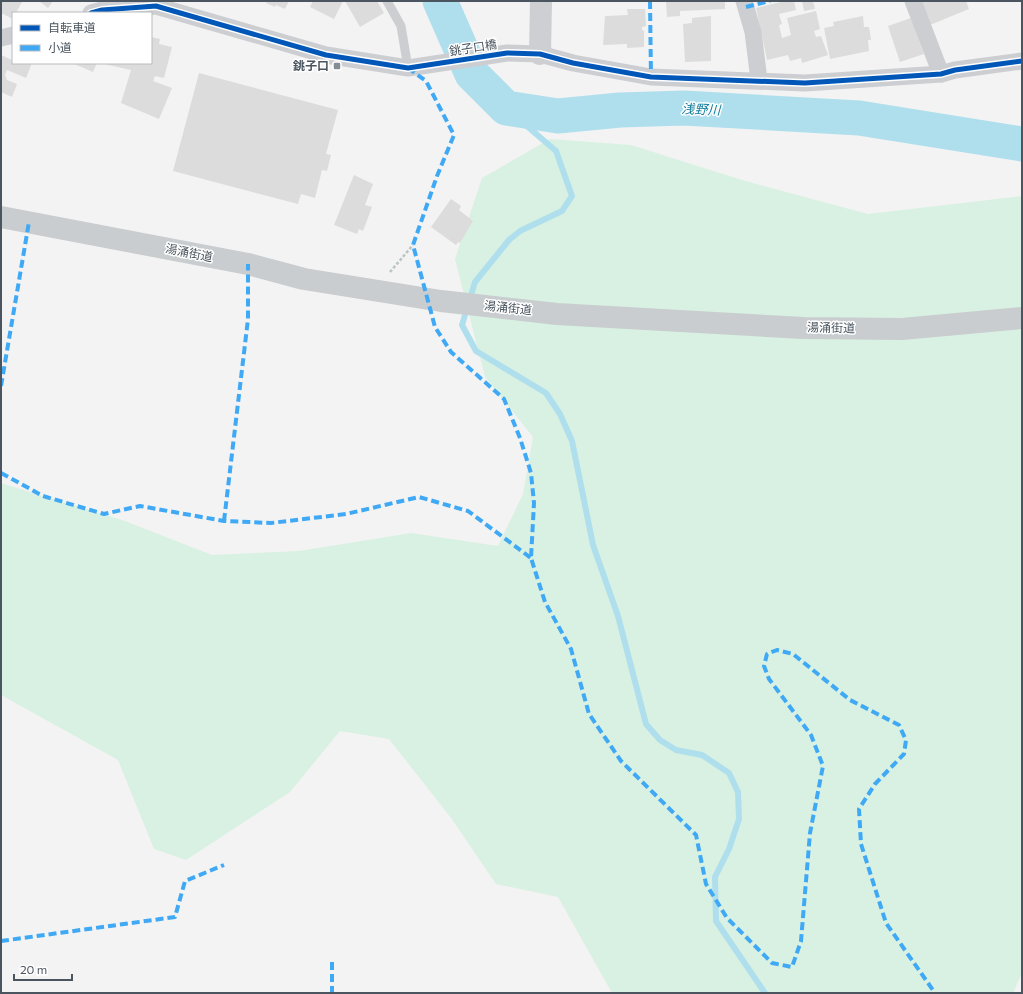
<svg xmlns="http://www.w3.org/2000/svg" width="1023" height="994" viewBox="0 0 1023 994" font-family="Commissioner,'Noto Sans JP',sans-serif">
<rect width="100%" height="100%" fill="#f3f3f3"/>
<path fill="#d9f1e2" d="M550,139L631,145L742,180L868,214L1022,196V973L1013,993H612L558,897L496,884L451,818L389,739L340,731L290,792L186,860L154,849L118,760L1,695V483L125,521L212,555L299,551L411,533L498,546L523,494L533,437L485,377L455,259L482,178Z"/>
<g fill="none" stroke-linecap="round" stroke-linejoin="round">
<path stroke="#afdfed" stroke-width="6" d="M506,108L556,151L572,196L562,211L520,231L509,240L475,282L462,325L476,351L546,393L560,414L572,441L593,545L618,616L646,724L660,740L676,750L702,755L729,773L738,792L739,819L729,849L715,877L716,921L765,993"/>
<path stroke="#afdfed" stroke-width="35" d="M440,1L472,74L506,108L558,116L620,110L684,108L859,118L1022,144"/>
</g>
<g fill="#dcdcdd">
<path d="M1,1L22,2L16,13H13V19L1,13Z"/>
<path d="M39,1H53L48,8Z"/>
<path d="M267,1H289L285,9L276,5L275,7L266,3Z"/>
<path d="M313,1H343L334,19L310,7Z"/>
<path d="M345,1H377L384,13L360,27Z"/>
<path d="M666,1H725V9L680,11V16L667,17Z"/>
<path d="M785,1H794L796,10L779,14L782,24L779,25L782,38L791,35L787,18L816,11L820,29L814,31L816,37L821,36L828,55L802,63L801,58L790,61L788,55L767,60L756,8Z"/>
<path d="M802,1H813L815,9L804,11Z"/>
<path d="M921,1H966L969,9L930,25Z"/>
<path d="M627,9H645L646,26L642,27V30L644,31V47L627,48V44L603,45L605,16L628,15Z"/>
<path d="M711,16V61L685,62L683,24L692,23V18Z"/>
<path d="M863,16L864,27H869L871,40H868L869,51L830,59L824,28L834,26L833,22Z"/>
<path d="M911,18L924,54L900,62L888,26Z"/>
<path d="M151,37L160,39L159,44L172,47L164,78L155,76L153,81L172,88L159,119L121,103L131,70L104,64L151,63Z"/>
<path d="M1,55L12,60L13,57V63H32L26,78L7,70L5,75L7,80L17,84L12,97L1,92Z"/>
<path d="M72,63H97L93,72Z"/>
<path d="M199,73L338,110L326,154L331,155L327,171L322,170L315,198L301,194L298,204L173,171Z"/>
<path d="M354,175L373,184L365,205L372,207L363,231L359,229L357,234L334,225Z"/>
<path d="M451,199L461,206L459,210L473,221L460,243L458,242L456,245L431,227Z"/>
</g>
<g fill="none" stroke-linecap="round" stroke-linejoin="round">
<path stroke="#bbc6c3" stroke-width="2.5" stroke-dasharray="3 2" stroke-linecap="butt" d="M390,272L413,245"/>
<path stroke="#ccced1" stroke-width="9" d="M387,1L401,26L408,68"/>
<g stroke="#ccced1" stroke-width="17">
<path d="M744,1L753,32L759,80"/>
<path d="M913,1L941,74"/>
<path d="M91,13L102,10L156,6L326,55L408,68L507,53L540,54L573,63L651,77L805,83L941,74L955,70L1022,61"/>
<path d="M1,38L13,35"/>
</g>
<path stroke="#cdcfd2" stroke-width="22" d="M540,54L541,1"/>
<path stroke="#c9cdcf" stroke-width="22" d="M1,217L248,264L304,279L441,301L557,314L803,328L902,329L1022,318"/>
<g stroke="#3fa9f5" stroke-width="4" stroke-dasharray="8 4" stroke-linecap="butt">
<path d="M650,1L651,77"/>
<path d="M746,7L770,1"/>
<path d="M408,68L426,81L454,135L437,176L413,245L435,327L451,352L504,399L520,438L531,473L534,503L531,558L545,602L571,649L589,714L621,761L696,835L706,884L727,918L772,963L792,967L801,941L810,833L823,766L811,735L769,679L764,666L767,654L777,650L793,654L850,700L899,725L906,740L904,754L875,784L859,809L861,844L886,923L935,993"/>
<path d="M1,386L29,222"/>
<path d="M1,473L43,496L104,514L140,506L224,521L271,523L346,514L419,497L468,511L531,558"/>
<path d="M224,521L248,319V264"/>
<path d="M1,941L175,917L185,881L224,865"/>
<path d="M332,962V993"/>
</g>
<defs>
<path id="cycleway" d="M91,13L102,10L156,6L326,55L408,68L507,53L540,54L573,63L651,77L805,83L941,74L955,70L1022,61"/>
</defs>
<use href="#cycleway" stroke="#fff" stroke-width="8"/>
<use href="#cycleway" stroke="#0057b8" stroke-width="5"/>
</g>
<rect fill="#858c93" stroke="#fff" stroke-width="1.5" x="333" y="62" width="8" height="8" rx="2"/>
<g text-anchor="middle" stroke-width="3" stroke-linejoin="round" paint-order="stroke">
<g font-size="12" fill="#4a555f" stroke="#fff">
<text transform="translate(473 48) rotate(-9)" y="4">銚子口橋</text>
<text transform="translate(189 253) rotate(11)" y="4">湯涌街道</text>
<text transform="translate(508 308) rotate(6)" y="4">湯涌街道</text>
<text transform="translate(831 328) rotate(1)" y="4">湯涌街道</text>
</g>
<g font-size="12" font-weight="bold" fill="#4a555f" stroke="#fff" text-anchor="end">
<text x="329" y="70">銚子口</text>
</g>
<g font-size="13" font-style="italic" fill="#127d9c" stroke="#fff">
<text transform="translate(701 109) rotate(2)" y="5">浅野川</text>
</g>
</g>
<rect width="1023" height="994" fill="none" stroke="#4a555f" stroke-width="4"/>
<rect x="12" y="12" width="140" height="52" fill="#ffffff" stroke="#b7bbbf"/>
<rect x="20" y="25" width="20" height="6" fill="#0057b8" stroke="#b7bbbf"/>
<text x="48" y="32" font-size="12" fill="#4a555f">自転車道</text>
<rect x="20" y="45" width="20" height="6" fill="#3fa9f5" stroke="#b7bbbf"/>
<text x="48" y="52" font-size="12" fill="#4a555f">小道</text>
<path d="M14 974v6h58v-6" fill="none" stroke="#4a555f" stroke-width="2"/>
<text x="20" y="974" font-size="12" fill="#4a555f" stroke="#ffffff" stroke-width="3" paint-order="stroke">20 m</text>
</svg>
